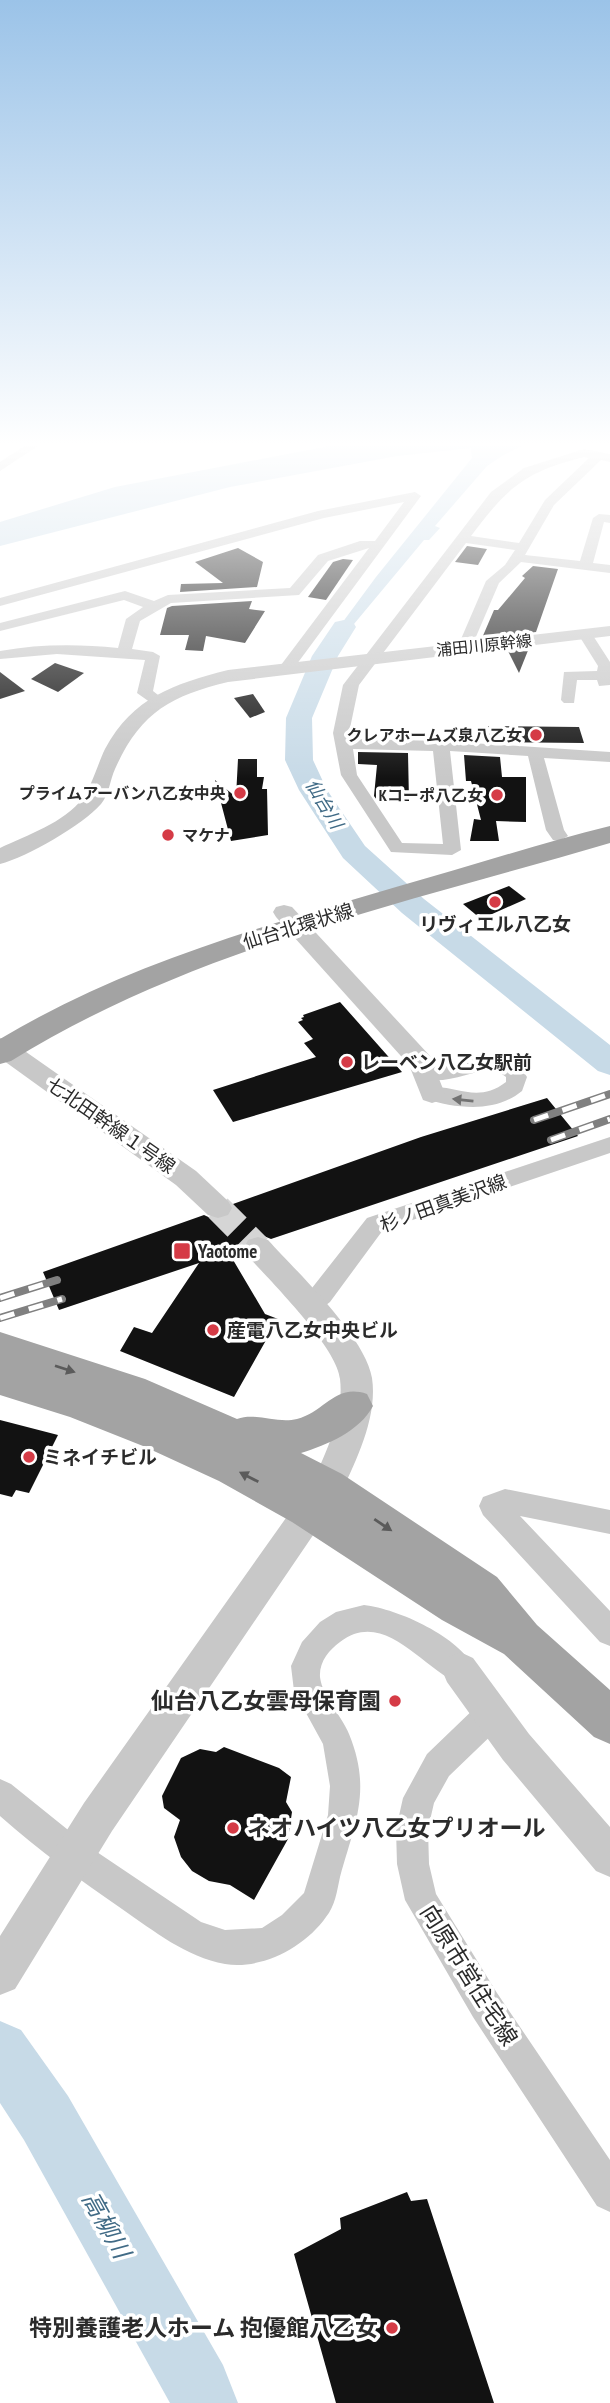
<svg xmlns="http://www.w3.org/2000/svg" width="610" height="2403" viewBox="0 0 610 2403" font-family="'PT Sans Narrow','Noto Sans JP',sans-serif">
<rect width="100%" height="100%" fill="#fff"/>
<path fill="#c7dae7" d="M350,442H557L523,445L502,456L487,466L435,526L440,528L429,540H424L354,624L332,659L314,661L376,577L472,458L471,448L397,456L230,487L0,546V522L115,487Z"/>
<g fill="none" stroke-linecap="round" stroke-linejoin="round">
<g fill="#c7dae7" fill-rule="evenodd">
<path d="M344,620L353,622L356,627L338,656L312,718L313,760L327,790L365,846L424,899L610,1045V1075L598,1071L402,913L343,858L299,790L285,760L286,718L312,656L335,622Z"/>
<path d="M0,2021L21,2030L68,2096L223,2365L238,2403H170L24,2140L0,2103Z"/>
</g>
</g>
<g fill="#121212">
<path d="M467,546L487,549L478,565L455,562Z"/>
<path d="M238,548L263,562L257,587L180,592L181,584L223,583L195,562Z"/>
<path d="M343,559L353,560L326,600L308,597L333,562Z"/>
<path d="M533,566L558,569L536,632L482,638L494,610H498L525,578L522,576Z"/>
<path d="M252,601L249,609L265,611L245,643L206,636L203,651L185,650L189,635H160L167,608L172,606Z"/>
<path d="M529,648L519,673L508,651Z"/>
<path d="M55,663L84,673L58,692L31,679Z"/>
<path d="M0,672L25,691L0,699Z"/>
<path d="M253,694L265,712L250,718L234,698Z"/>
<path d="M488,726L579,727L584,743L490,742Z"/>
<path d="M358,752L408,753L409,801L377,800L374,796L377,765L358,764Z"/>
<path d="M464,755L500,757L502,777H526V822L496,821L499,841H470L474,819L481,820L471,781H466Z"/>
<path d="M238,759H257V777H264L262,789H267L268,835L231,841L215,780L236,797Z"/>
<path d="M509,886L526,899L481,919L463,904Z"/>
<path d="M340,1002L402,1072L233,1122L213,1090L316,1057L304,1043L313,1039L298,1022L303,1020L301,1018L304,1017L303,1015Z"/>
<path d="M547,1098L578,1136L271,1239L259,1234L247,1237L242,1249L229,1253L265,1314L278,1319L234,1397L120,1351L134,1327L152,1333L199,1263L59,1310L43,1272L204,1215L217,1221L229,1218L234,1209L233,1204L421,1137Z"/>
<path d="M0,1420L58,1435L29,1493L16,1490L12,1497L0,1494Z"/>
<path d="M224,1747L279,1768L291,1777L286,1802L292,1812L288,1839L254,1900L230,1885L209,1881L192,1871L181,1857L174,1837L180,1820L164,1808L162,1796L181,1758L200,1749L216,1752Z"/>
<path d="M407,2192L411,2201L427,2199L494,2403H336L294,2254L341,2229L340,2218Z"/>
</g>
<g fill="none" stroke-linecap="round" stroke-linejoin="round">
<path stroke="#d5d5d5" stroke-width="27" stroke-dasharray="27 13" stroke-linecap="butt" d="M218,1208L258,1248"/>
<g fill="#c8c8c8" fill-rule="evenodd">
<path d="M24,442H36L38,446L0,471V462L26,445Z"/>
<path d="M584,449L610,454V462L601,460L554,505L525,555L580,561L593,518L599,514L610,515V523L604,522L593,563L610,565V573L521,562L499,583L472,646L465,650L458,646L486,581L505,565L515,550L466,543L359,685L349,733L351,739L441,741L610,752V762L544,758L564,830L568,836L559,841L553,840L546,830L528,756L450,751L461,850L452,855L391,852L341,775L333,733L343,685L491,492L524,468ZM584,457L589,458L545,500L519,543L471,536C507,488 524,472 584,457ZM353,749L433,751L443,844L402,843L357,775Z"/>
<path d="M415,492L421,496L291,672H281L278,669L369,548L328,561L299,595L171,603L140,621L132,649L153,652L160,656L153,691L167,702L164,705H154L137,693L145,660L57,654L0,659V651C39,644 78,644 118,648L126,619L143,607L124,600L0,631V623L125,591L154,601L168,595L290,588L318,555L360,541H375L404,502L324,518L0,606V598L318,511Z"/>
<path d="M585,630L590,631L610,662V685L599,686L597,680H577L574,703H564L561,700L564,672L597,671L598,666L578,634Z"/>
<path d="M485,1056C504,1053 517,1060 527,1077L522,1091C494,1114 456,1108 425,1099L421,1094L425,1089C452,1081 475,1106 506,1082V1077L495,1069C469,1071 446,1086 419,1078L416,1073L419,1068L450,1065Z"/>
<path d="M610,1137V1153L383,1230L330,1302L317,1312L308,1315L299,1312L296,1305L299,1298L312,1288L367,1218Z"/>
<path d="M505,1489L610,1510V1534L520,1516L610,1611V1646L600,1642L483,1515L479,1506L483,1497Z"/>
<path d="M364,1605C398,1609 461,1637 475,1670L470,1680L460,1684C422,1669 385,1608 340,1642C329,1650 319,1662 320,1677C322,1696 342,1716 349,1734C372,1790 355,1823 340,1877C337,1891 335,1906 326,1917C305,1947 262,1970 225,1964C186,1957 154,1931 122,1909C80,1880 38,1850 0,1816V1779L11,1784L88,1846L201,1922L225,1930L262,1928L282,1915L304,1893L328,1815L330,1786L323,1744L294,1691L291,1666L302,1642L320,1622L336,1612Z"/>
<path d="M490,1700L501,1704L505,1715L501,1726L449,1776L434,1803L428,1829L429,1864L436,1894L497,1993L610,2160V2212L597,2206L473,2017L405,1900L397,1864L396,1829L403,1798L427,1754L479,1704Z"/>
</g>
<g fill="#c8c8c8" fill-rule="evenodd">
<path d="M610,626V636L228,682C170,696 140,713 115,769C110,780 109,795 101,804C83,825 27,857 0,864V848C27,835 64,823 83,798C90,790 99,761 105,749C133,697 174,684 228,670Z"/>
<path d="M284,905L292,907L430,1056L445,1094L441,1100L432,1103L423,1100L409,1065L276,917L273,912L276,907Z"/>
<path d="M0,1038L9,1040L196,1171L228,1201L232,1208L228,1215L218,1218L208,1215L176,1185L0,1058Z"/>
<path d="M258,1237L268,1240C297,1272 365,1336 372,1378C378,1418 355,1463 339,1497L112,1831L15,1989L0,1995V1936L84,1803L315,1477C328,1448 344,1413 340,1379C337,1347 271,1282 248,1256L244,1248L248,1240Z"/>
<path d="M460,1652L473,1658L529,1734L610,1827V1877L596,1871L503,1760L447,1682L442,1670L447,1658Z"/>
</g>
<g fill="#a3a3a3" fill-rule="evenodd">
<path d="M610,826V843C407,903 193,948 11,1061L0,1064V1039C122,966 259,927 396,887C467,867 538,844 610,826Z"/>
<path d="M0,1332L145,1379L237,1419C256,1412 277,1424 297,1419C325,1412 335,1383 367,1394L373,1406C360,1431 327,1445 301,1453L342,1474L497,1577L537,1625L610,1690V1744L594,1737L504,1654L442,1620L292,1522L219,1481L143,1446L70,1417L0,1395Z"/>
</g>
<defs>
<g id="rail">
<path d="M534,1120L610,1094"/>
<path d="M551,1140L610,1119"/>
<path d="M0,1298L57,1280"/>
<path d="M0,1318L62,1299"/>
</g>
</defs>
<use href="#rail" stroke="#808080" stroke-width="8"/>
<use href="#rail" stroke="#fff" stroke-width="5" stroke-dasharray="15" stroke-linecap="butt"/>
</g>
<defs><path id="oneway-solid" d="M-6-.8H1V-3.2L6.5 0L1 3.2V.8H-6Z" transform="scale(1.75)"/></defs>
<use fill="#727272" href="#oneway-solid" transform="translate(463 1100) rotate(-174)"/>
<g fill="#5b5b5b">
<use href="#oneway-solid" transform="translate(65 1369) rotate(18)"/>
<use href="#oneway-solid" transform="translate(249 1477) rotate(-153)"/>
<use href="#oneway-solid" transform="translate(383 1525) rotate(34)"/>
</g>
<linearGradient id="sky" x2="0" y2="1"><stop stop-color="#9bc3e8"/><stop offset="0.57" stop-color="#fff"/><stop offset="1" stop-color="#fff" stop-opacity="0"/></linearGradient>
<rect width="610" height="779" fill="url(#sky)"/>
<g fill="#d53b46" stroke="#fff" stroke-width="2.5">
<circle cx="536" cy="735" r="7"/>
<circle cx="240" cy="793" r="7"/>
<circle cx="497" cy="795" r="7"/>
<circle cx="168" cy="835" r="7"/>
<circle cx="495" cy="902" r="7"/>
<circle cx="347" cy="1062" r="7"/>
<rect x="173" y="1242" width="18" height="18" rx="3.5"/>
<circle cx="213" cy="1330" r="7"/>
<circle cx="29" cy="1457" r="7"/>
<circle cx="395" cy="1701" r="7"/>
<circle cx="233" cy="1828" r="7"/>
<circle cx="392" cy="2328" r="7"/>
</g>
<g text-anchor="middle" stroke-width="7" stroke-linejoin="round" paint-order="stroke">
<g font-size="16" fill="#2b2b2b" stroke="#fff">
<text transform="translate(484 645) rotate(-6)" y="6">浦田川原幹線</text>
</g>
<g font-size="16" font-weight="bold" fill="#2b2b2b" stroke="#fff" text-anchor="end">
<text x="522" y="741">クレアホームズ泉八乙女</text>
<text x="226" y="799">プライムアーバン八乙女中央</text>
<text x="483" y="801">Kコーポ八乙女</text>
<text x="182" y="841" text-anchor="start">マケナ</text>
</g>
<g font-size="18" font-style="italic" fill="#416b86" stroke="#fff">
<text transform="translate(324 804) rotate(59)" y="6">仙台川</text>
</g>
<g font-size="19" font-weight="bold" fill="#2b2b2b" stroke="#fff" text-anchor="start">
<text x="495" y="931" text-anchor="middle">リヴィエル八乙女</text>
<text x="361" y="1069">レーベン八乙女駅前</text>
<text x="198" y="1258">Yaotome</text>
<text x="227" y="1337">産電八乙女中央ビル</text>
<text x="43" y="1464">ミネイチビル</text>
</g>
<g font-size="19" fill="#2b2b2b" stroke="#fff">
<text transform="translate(298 926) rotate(-17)" y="7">仙台北環状線</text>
<text transform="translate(111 1125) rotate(35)" y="7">七北田幹線１号線</text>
<text transform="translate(443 1203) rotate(-20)" y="7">杉ノ田真美沢線</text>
</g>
<g font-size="23" font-weight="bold" fill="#2b2b2b" stroke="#fff" text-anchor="end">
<text x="381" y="1709">仙台八乙女雲母保育園</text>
<text x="247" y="1836" text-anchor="start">ネオハイツ八乙女プリオール</text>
<text x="378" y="2336">特別養護老人ホーム 抱優館八乙女</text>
</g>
<g font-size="23" fill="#2b2b2b" stroke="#fff">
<text transform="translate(469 1975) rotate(58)" y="8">向原市営住宅線</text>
</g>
<g font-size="24" font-style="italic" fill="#416b86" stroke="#fff">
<text transform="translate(106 2225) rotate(61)" y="8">高柳川</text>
</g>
</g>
</svg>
